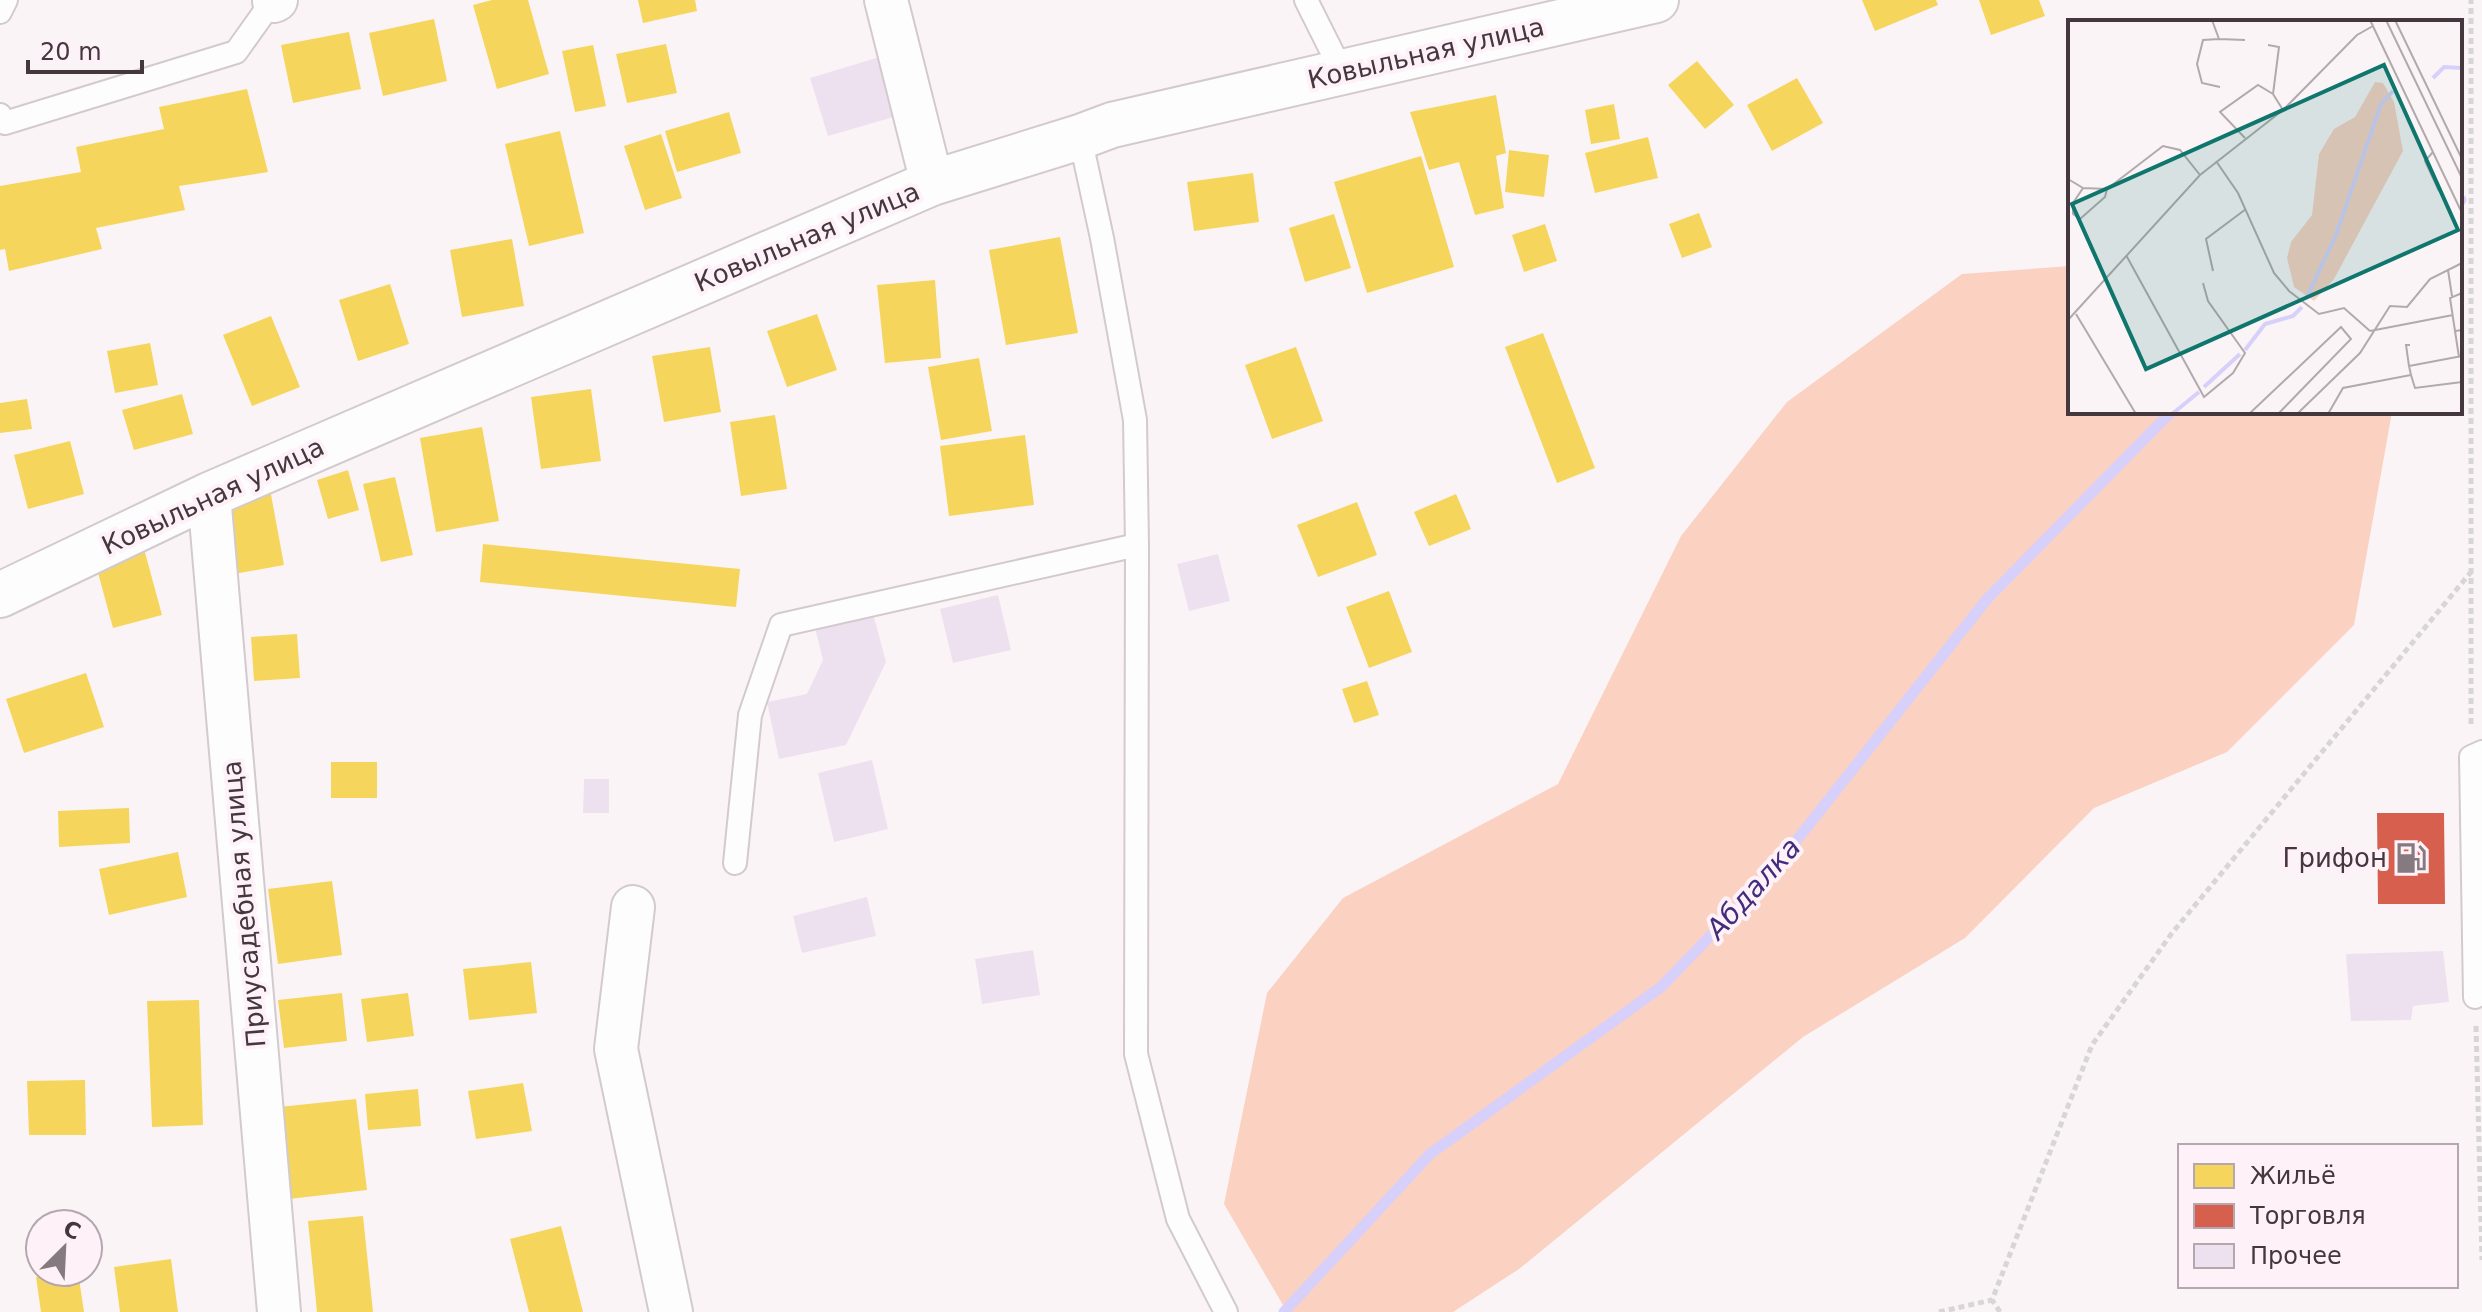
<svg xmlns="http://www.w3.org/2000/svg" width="2482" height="1312" viewBox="0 0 2482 1312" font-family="'DejaVu Sans',sans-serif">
<rect width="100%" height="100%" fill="#fbf4f7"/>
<path fill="#fbd1c1" d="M2070,266V412H2392L2354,625L2227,752L2094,808L1965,938L1803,1037L1519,1269L1453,1312H1287L1224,1204L1267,993L1343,898L1558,784L1681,536L1787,402L1962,274Z"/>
<g fill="#f6d55c">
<path d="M492,0H528L549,74L497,89L473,5Z"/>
<path d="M638,0H695L697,11L643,23Z"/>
<path d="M1862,0H1936L1938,5L1875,31Z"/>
<path d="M1979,0H2039L2045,16L1991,35Z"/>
<path d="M434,19L447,81L383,96L369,33Z"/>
<path d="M349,32L361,89L293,103L281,45Z"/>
<path d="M666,44L677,93L627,103L616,54Z"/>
<path d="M593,45L606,106L575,112L562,51Z"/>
<path d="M1697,61L1734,105L1705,129L1668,85Z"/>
<path d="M1797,78L1823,123L1772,151L1747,105Z"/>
<path d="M247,89L268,172L179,186L185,210L96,228L102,249L9,271L5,249L0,250V186L81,172L76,147L164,129L159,107Z"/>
<path d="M1496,95L1506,153L1496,156L1504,208L1475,215L1459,162L1429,170L1410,112Z"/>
<path d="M1614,104L1620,139L1591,144L1585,110Z"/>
<path d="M729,112L741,153L677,172L665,131Z"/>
<path d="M560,131L584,233L529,246L505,144Z"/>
<path d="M661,134L682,198L645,210L624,146Z"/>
<path d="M1648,137L1658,178L1595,193L1585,153Z"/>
<path d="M1509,150L1549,155L1544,197L1505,192Z"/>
<path d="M1421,156L1454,267L1367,293L1334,182Z"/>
<path d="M1253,173L1259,222L1194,231L1187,182Z"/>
<path d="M1699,213L1712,247L1682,258L1669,224Z"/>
<path d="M1334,214L1351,268L1305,282L1289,228Z"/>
<path d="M1545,224L1557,261L1524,272L1512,235Z"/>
<path d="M1060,237L1078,333L1006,345L989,250Z"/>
<path d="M512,239L524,306L462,317L450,250Z"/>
<path d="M935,280L941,358L885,363L877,285Z"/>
<path d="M390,284L409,344L358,361L339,300Z"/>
<path d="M817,314L837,370L787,387L767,331Z"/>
<path d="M271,316L300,387L252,406L223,335Z"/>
<path d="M1543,333L1595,468L1557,483L1505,347Z"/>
<path d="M150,343L158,385L115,393L107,351Z"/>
<path d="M710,347L721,412L664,422L652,356Z"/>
<path d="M1296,347L1323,421L1272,439L1245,365Z"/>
<path d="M979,358L992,431L941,440L928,367Z"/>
<path d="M591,389L601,461L541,469L531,397Z"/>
<path d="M182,394L193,434L134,450L122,410Z"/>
<path d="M27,399L32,429L0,433V403Z"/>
<path d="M775,415L787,489L741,496L730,422Z"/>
<path d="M482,427L499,521L436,532L420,438Z"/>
<path d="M1025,435L1034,505L949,516L940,446Z"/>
<path d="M70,441L84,494L28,509L14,455Z"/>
<path d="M348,470L359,510L328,519L317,480Z"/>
<path d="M395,477L413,555L381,562L363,484Z"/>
<path d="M270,489L284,565L234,574L221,498Z"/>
<path d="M1456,494L1471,529L1429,546L1414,512Z"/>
<path d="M1357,502L1377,555L1318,577L1297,525Z"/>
<path d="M483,544L740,569L736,607L480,582Z"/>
<path d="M143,545L162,615L113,628L94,558Z"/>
<path d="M1389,591L1412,652L1369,668L1346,607Z"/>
<path d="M297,634L300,678L254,681L251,637Z"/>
<path d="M86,673L104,727L24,753L6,699Z"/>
<path d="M1367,681L1379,715L1354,723L1342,689Z"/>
<rect x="331" y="762" width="46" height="36"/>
<path d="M129,808L130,843L59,847L58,811Z"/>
<path d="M178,852L187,897L109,915L99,869Z"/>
<path d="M332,881L342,955L278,964L268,889Z"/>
<path d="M531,962L537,1013L469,1020L463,969Z"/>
<path d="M342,993L347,1041L284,1048L278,1000Z"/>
<path d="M408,993L414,1036L367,1042L361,999Z"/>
<path d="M199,1000L203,1125L152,1127L147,1001Z"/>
<path d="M85,1080L86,1135H29L27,1081Z"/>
<path d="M523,1083L532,1131L476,1139L468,1091Z"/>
<path d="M418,1089L421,1126L368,1130L365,1094Z"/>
<path d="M356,1099L367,1190L289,1199L279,1107Z"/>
<path d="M363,1216L373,1312H317L308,1221Z"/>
<path d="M561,1226L583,1312H529L510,1239Z"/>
<path d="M171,1259L178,1312H120L114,1267Z"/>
<path d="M78,1272L84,1312H41L36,1277Z"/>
</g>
<path fill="#d6604d" d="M2377,813H2444L2445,904H2378Z"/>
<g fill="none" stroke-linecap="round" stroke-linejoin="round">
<g stroke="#d7d0fa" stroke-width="11">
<path d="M2460,201L2461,200"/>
<path d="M1284,1312L1430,1154L1661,987L1770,874L1987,599L2171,412"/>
</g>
</g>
<g fill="#eee1ef">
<path d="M886,55L904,114L828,136L810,78Z"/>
<path d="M1218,554L1230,601L1189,611L1177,564Z"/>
<path d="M998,595L1011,650L953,663L940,609Z"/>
<path d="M872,610L886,662L846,745L779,759L767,702L807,694L823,660L814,624Z"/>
<path d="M872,760L888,829L834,842L818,773Z"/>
<path d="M584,779H609V813H583Z"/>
<path d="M867,897L876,936L802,953L793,916Z"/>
<path d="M1033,950L1040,995L982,1004L975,959Z"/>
<path d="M2443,951L2449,1002L2413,1006L2411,1020L2351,1021L2346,954Z"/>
</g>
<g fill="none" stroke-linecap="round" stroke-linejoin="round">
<defs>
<g id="service">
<path d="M1306,0L1342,72"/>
<path d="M0,12L6,0"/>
<path d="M0,115L5,123L236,52L273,0"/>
<path d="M1080,137L1102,238L1135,420L1137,545L1136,1054L1178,1219L1226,1312"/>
<path d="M735,863L750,715L781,625L1137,545"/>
<path d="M2475,997L2471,757L2482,752"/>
</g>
<g id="minor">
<path d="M886,0L932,183"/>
<path d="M274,1L276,0"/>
<path d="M209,495L279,1312"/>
<path d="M633,907L616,1049L671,1312"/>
</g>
<path id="tertiary" d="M0,595L209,495L932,183L1080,137L1112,125L1656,0"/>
</defs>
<use href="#service" stroke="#d3cace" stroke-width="26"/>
<use href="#minor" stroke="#d3cace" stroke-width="46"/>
<use href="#tertiary" stroke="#d3cace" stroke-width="48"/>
<g stroke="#d8d5d6" stroke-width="5" stroke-dasharray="6 4" stroke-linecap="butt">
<path d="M2471,724V0"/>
<path d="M2476,1026L2482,1260"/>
<path d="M1939,1312L1992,1300"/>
<path d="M2000,1312L1992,1300L2092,1045L2172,933L2471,572"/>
</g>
<use href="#service" stroke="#fefdfe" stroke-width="22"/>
<use href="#minor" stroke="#fefdfe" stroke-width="42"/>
<use href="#tertiary" stroke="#fefdfe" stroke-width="44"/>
</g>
<defs>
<symbol id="fuel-bare" viewBox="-9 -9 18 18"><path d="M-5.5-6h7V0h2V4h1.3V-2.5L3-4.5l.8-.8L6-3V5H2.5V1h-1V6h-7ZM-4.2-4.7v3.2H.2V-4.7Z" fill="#847a7f" stroke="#fef1f7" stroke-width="2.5" paint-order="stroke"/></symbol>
</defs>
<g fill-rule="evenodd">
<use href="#fuel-bare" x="2389" y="836" width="44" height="44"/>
</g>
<g text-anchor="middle" stroke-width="8" stroke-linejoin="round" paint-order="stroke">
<g font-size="26" fill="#44383e" stroke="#fef1f7">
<text transform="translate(1426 53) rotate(-13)" y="9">Ковыльная улица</text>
<text transform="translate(807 237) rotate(-23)" y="9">Ковыльная улица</text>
<text transform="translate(213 496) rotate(-25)" y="9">Ковыльная улица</text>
<text transform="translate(244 904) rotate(-95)" y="9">Приусадебная улица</text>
</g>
<g font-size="26" fill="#44383e" stroke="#fef1f7" text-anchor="end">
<text x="2387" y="867">Грифон</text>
</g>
<g font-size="28" font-style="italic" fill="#402d7d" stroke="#fef1f7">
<text transform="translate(1753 888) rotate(-48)" y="10">Абдалка</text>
</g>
</g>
<g transform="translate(2068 20)">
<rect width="394" height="394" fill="#fbf4f7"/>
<path d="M307,62L315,63L326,82L335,131L266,259L246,281L226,267L219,238L223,222L244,195L251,134L266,109L287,97Z" fill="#fbd1c1"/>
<path fill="none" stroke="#d7d0fa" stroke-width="4" d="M365,58L376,47L394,48M238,279L268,215L313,84L325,71M177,330L197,304L225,296L234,287M136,367L172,334M104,394L131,372"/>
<path fill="none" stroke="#b2a9ad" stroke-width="2" d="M144,0L151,19L177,20M302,0L394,193M318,0L394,158M327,0L394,139M151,19L135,20L129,44L134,63L152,67M200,25L211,27L205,74L215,90M177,118L152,92L190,65L205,74M365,132L357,141L371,171M148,141L170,173L206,253L221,271L251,294L276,288L302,311M0,159L15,168L5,183V194L12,199L37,177L39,169M15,168L39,169M39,169L95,126L112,130L132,155M58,235L136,377L165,353L177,333L140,281L135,263M380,250L384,276M145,251L138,219L178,189M394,273L382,278L387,311L394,310M8,294L68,394M0,300L132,155L215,90L289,15L305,6M302,311L385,295M387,311L391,337M341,346L338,325H342M343,355L347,368L394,362M181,394L273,307L283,319L210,394M229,394L292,333L322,286L339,287L362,259L394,243M260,394L275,368L343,355L341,346L394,336"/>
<path fill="#0f766e" fill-opacity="0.15" stroke="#0f766e" stroke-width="4" d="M316,45L390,210L78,349L4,184Z"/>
<rect width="394" height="394" fill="none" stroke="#44383e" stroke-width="4"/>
</g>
<rect x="2178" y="1144" width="280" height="144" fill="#fef1f7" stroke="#b4a7ad" stroke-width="2"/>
<rect x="2194" y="1164" width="40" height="24" fill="#f6d55c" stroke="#b4a7ad" stroke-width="2"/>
<text x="2250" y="1184" font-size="24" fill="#44383e">Жильё</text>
<rect x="2194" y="1204" width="40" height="24" fill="#d6604d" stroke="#b4a7ad" stroke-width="2"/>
<text x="2250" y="1224" font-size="24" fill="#44383e">Торговля</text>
<rect x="2194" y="1244" width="40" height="24" fill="#eee1ef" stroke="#b4a7ad" stroke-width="2"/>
<text x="2250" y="1264" font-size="24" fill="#44383e">Прочее</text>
<g transform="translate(64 1248) rotate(24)"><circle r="38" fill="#fef1f7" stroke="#b4a7ad" stroke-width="2"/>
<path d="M0-6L14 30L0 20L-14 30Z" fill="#847a7f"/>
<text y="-12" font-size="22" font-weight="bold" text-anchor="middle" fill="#44383e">С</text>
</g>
<path d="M28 60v12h114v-12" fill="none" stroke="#44383e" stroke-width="4"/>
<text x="40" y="60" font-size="24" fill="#44383e" stroke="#fef1f7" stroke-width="6" paint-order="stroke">20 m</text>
</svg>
